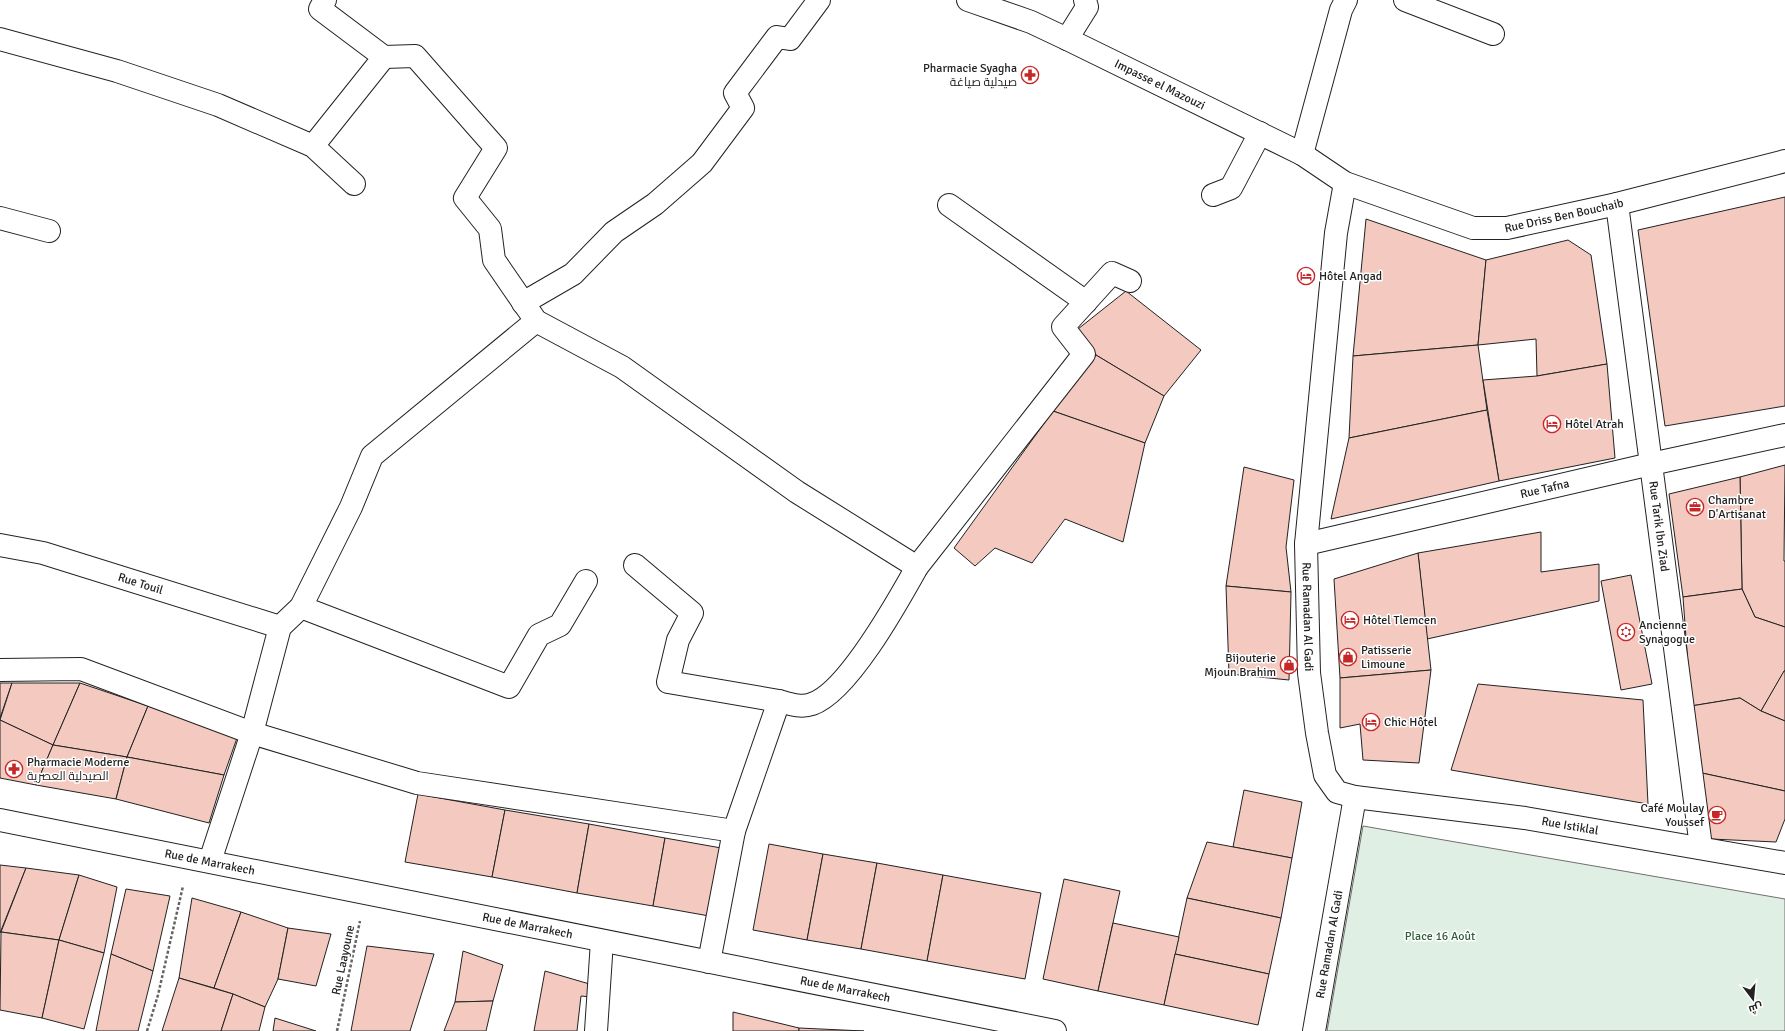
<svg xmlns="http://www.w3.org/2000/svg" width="1785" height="1031" viewBox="0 0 1785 1031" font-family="Signika,Cairo,sans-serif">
<rect width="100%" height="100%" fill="#fff"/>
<path fill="#e0efe3" stroke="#6f6f6f" d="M1363,826L1785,899V1031H1327Z"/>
<g fill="#f3c9c0" stroke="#222">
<path d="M1785,197V406L1665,426L1638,230Z"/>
<path d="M1366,219L1486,260L1478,345L1353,356Z"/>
<path d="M1568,240L1591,255L1607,364L1537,376L1536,339L1478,345L1486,260Z"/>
<path d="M1126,291L1201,350L1164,396L1096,355L1078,329Z"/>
<path d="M1478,345L1487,410L1349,438L1353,356Z"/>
<path d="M1096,355L1164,396L1145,443L1053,411Z"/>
<path d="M1607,364L1615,458L1499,481L1483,380L1537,376Z"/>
<path d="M1487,410L1499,481L1331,519L1349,438Z"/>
<path d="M1053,411L1145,443L1123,542L1065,519L1032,563L995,548L975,566L954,548Z"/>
<path d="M1785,465L1784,561H1785V627L1755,617L1742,589L1740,477Z"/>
<path d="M1244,467L1294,480L1286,547L1291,592L1226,586Z"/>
<path d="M1740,477L1742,589L1683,597L1669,494Z"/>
<path d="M1541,532V572L1599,564V601L1427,639L1418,553Z"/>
<path d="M1418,553L1431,670L1340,678L1334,579Z"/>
<path d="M1631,575L1652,684L1621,690L1601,581Z"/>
<path d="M1226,586L1291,592L1289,680L1229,674Z"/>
<path d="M1742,589L1755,617L1785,627V670L1761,711L1740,698L1691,706L1683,597Z"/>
<path d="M1431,670L1419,763L1363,760L1360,724L1340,728V678Z"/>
<path d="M1784,671H1785V721L1761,711Z"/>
<path d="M0,683H12L0,718Z"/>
<path d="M12,683H80L53,745L0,720Z"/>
<path d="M80,683L148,706L127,757L53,745Z"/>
<path d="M1478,684L1643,700L1648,804L1451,770Z"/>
<path d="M1740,698L1761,711L1785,721V791L1702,773L1691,706Z"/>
<path d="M148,706L237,738L224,775L127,757Z"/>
<path d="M0,720L53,745L36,785L0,778Z"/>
<path d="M53,745L127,757L116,799L36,785Z"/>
<path d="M127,757L224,775L209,823L116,799Z"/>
<path d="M1702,773L1785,791V819L1776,842L1711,839Z"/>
<path d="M1244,790L1302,802L1292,858L1233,847Z"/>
<path d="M418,794L505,810L492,877L405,862Z"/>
<path d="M505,810L589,824L577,893L492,877Z"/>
<path d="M589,824L665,838L653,906L577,893Z"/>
<path d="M665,838L727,849L715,917L653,906Z"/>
<path d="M1207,842L1292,858L1281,918L1187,898Z"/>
<path d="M769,844L823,854L807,940L753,930Z"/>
<path d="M823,854L877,863L861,949L807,940Z"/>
<path d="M877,863L943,875L927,961L861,949Z"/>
<path d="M0,865L26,868L0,933Z"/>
<path d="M26,868L79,875L59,940L1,932Z"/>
<path d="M79,875L117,887L104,953L59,940Z"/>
<path d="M943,875L1041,893L1025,979L927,961Z"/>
<path d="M1064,879L1120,891L1098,991L1043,979Z"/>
<path d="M126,889L170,896L153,971L111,954Z"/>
<path d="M192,898L241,912L214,988L179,978Z"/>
<path d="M1187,898L1281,918L1269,974L1175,954Z"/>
<path d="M241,912L288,928L278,979L265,1007L233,994L214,988Z"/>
<path d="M1113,923L1179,937L1164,1005L1098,991Z"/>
<path d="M288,928L331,934L316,986L278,979Z"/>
<path d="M1,932L59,940L42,1018L0,1010Z"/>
<path d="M59,940L104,953L84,1029L42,1018Z"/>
<path d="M367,946L434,954L410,1031H351Z"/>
<path d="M463,951L503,965L493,1001L455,1002Z"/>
<path d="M111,954L153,971L138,1031H96Z"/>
<path d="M1175,954L1269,974L1258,1025L1164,1005Z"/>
<path d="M545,971L593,985L591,997L581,996L577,1031H534Z"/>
<path d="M179,978L233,994L221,1031H162Z"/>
<path d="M233,994L265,1007L259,1031H221Z"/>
<path d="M493,1001L486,1031H444L455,1002Z"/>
<path d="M733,1012L799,1028V1031H733Z"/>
<path d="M275,1018L316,1031H273Z"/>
<path d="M799,1028L864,1031H799Z"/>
</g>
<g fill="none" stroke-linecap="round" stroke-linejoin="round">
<defs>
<g id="minor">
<path id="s1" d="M968,0L1031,22L1067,39L1302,154L1345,183L1473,228H1507L1617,204L1785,161"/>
<path d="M1405,0L1493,34"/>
<path d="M0,39L117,71L218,105L313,146L354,184"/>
<path d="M1067,39L1087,7L1085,0"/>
<path d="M384,57L415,56L496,148L465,198L490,229L494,260L536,321L622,367L797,492L917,567C898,601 848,692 812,704C801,708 790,704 779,701L734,831L709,962"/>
<path d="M313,146L384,57L320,9L325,0"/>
<path d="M1302,154L1341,10L1346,0"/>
<path id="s2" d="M1345,183L1336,233L1306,544L1309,673L1317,733L1325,775L1337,792L1355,797L1525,818L1785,863"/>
<path d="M1213,195L1231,188L1260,133"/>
<path id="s3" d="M1617,204L1701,847"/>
<path d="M949,205L1086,302"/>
<path d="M0,218L49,231"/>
<path d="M523,303L573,274L614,232L655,204L702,163L743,108L735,93L777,37L790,39L819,0"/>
<path id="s4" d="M1306,544L1651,464L1785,435"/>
<path id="s5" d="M0,545L43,553L280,627"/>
<path d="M635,565L692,613L678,640L668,682L779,701"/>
<path d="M917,567L1084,354L1063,327L1112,273L1130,281"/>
<path d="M301,607L509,687L539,635L560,625L586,581"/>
<path d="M0,670L81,669L252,733L417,783L734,831"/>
<path d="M210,861L252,733L280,627L301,607L351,507L372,456L536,321"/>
<path d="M596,1031L602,941"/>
<path id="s6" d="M1314,1031L1355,797"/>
</g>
<g id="major">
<path id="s7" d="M0,820L1055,1031"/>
</g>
</defs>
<use href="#minor" stroke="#222" stroke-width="24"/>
<use href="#major" stroke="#222" stroke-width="24"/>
<g stroke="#646464" stroke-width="2.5" stroke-dasharray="3 2" stroke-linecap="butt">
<path d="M147,1031L158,995L183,886"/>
<path d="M337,1031L360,921"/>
</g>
<use href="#minor" stroke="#fff" stroke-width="22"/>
<use href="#major" stroke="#fff" stroke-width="22"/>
</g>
<defs>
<symbol id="pharmacy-ring" viewBox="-11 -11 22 22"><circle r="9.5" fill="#fff" stroke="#c62828" stroke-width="1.5"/><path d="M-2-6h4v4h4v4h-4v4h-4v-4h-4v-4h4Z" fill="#c62828"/></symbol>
<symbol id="hotel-ring" viewBox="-11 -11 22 22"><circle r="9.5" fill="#fff" stroke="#c62828" stroke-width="1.5"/><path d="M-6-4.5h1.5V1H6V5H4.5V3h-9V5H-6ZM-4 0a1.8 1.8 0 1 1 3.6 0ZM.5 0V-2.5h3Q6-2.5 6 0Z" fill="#c62828"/></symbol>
<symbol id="office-ring" viewBox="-11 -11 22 22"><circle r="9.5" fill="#fff" stroke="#c62828" stroke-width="1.5"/><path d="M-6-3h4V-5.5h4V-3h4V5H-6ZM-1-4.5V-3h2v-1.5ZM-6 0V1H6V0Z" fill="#c62828"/></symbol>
<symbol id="synagogue-ring" viewBox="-11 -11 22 22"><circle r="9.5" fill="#fff" stroke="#c62828" stroke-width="1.5"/><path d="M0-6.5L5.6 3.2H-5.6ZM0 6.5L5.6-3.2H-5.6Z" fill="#c62828"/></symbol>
<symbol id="shop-ring" viewBox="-11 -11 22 22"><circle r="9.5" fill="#fff" stroke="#c62828" stroke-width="1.5"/><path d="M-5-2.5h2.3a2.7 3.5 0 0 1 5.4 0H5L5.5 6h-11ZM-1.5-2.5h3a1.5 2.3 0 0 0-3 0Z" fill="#c62828"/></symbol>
<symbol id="cafe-ring" viewBox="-11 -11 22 22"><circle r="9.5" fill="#fff" stroke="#c62828" stroke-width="1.5"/><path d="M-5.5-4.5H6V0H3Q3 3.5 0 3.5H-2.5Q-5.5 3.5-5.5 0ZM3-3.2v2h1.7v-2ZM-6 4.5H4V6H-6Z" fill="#c62828"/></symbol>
</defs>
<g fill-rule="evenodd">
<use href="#pharmacy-ring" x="1020" y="65" width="20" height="20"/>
<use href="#hotel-ring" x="1296" y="266" width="20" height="20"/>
<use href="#hotel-ring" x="1542" y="414" width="20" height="20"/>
<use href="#office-ring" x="1685" y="497" width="20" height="20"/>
<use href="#hotel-ring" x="1340" y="610" width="20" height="20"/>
<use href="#synagogue-ring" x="1616" y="622" width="20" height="20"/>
<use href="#shop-ring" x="1338" y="647" width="20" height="20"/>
<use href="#shop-ring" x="1279" y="655" width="20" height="20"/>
<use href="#hotel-ring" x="1361" y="712" width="20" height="20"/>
<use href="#pharmacy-ring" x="4" y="759" width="20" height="20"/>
<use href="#cafe-ring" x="1707" y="805" width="20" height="20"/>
</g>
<g text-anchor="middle" stroke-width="3" stroke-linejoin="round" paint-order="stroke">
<g font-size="12" fill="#222" stroke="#fff" text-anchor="start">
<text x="1017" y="72" text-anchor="end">Pharmacie Syagha<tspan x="1017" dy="14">صيدلية صياغة</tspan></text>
<text x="1319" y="280">Hôtel Angad</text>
<text x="1565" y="428">Hôtel Atrah</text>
<text x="1708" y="504">Chambre<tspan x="1708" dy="14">D'Artisanat</tspan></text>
<text x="1363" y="624">Hôtel Tlemcen</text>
<text x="1639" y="629">Ancienne<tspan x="1639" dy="14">Synagogue</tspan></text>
<text x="1361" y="654">Patisserie<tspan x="1361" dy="14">Limoune</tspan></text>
<text x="1276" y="662" text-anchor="end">Bijouterie<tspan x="1276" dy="14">Mjoun Brahim</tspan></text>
<text x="1384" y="726">Chic Hôtel</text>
<text x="27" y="766">Pharmacie Moderne<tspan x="27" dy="14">الصيدلية العصرية</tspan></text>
<text x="1704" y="812" text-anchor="end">Café Moulay<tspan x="1704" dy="14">Youssef</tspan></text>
</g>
<g font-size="12" fill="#222" stroke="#fff">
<text dy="4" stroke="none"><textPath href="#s1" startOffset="210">Impasse el Mazouzi</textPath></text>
<text dy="4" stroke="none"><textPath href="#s1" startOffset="648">Rue Driss Ben Bouchaib</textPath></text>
<text dy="4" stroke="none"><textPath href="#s4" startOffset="245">Rue Tafna</textPath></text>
<text dy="4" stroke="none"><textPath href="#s3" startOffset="325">Rue Tarik Ibn Ziad</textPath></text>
<text dy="4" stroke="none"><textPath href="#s5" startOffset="146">Rue Touil</textPath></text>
<text dy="4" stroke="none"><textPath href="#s2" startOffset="436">Rue Ramadan Al Gadi</textPath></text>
<text dy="4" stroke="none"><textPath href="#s2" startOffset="852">Rue Istiklal</textPath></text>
<text dy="4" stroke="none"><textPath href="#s7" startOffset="214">Rue de Marrakech</textPath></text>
<text dy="4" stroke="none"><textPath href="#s7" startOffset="538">Rue de Marrakech</textPath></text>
<text dy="4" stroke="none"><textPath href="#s6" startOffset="88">Rue Ramadan Al Gadi</textPath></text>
<text transform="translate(343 960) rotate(-78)" y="4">Rue Laayoune</text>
<text dy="4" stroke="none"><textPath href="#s7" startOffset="862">Rue de Marrakech</textPath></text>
</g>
<g font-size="12" fill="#2f5e38" stroke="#fff">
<text x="1440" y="940">Place 16 Août</text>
</g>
</g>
<g transform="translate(1753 999) rotate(164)" stroke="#ffffff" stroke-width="3" paint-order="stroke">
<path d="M0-3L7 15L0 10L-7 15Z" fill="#222222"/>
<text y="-6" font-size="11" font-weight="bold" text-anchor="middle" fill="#222222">ش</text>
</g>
</svg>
